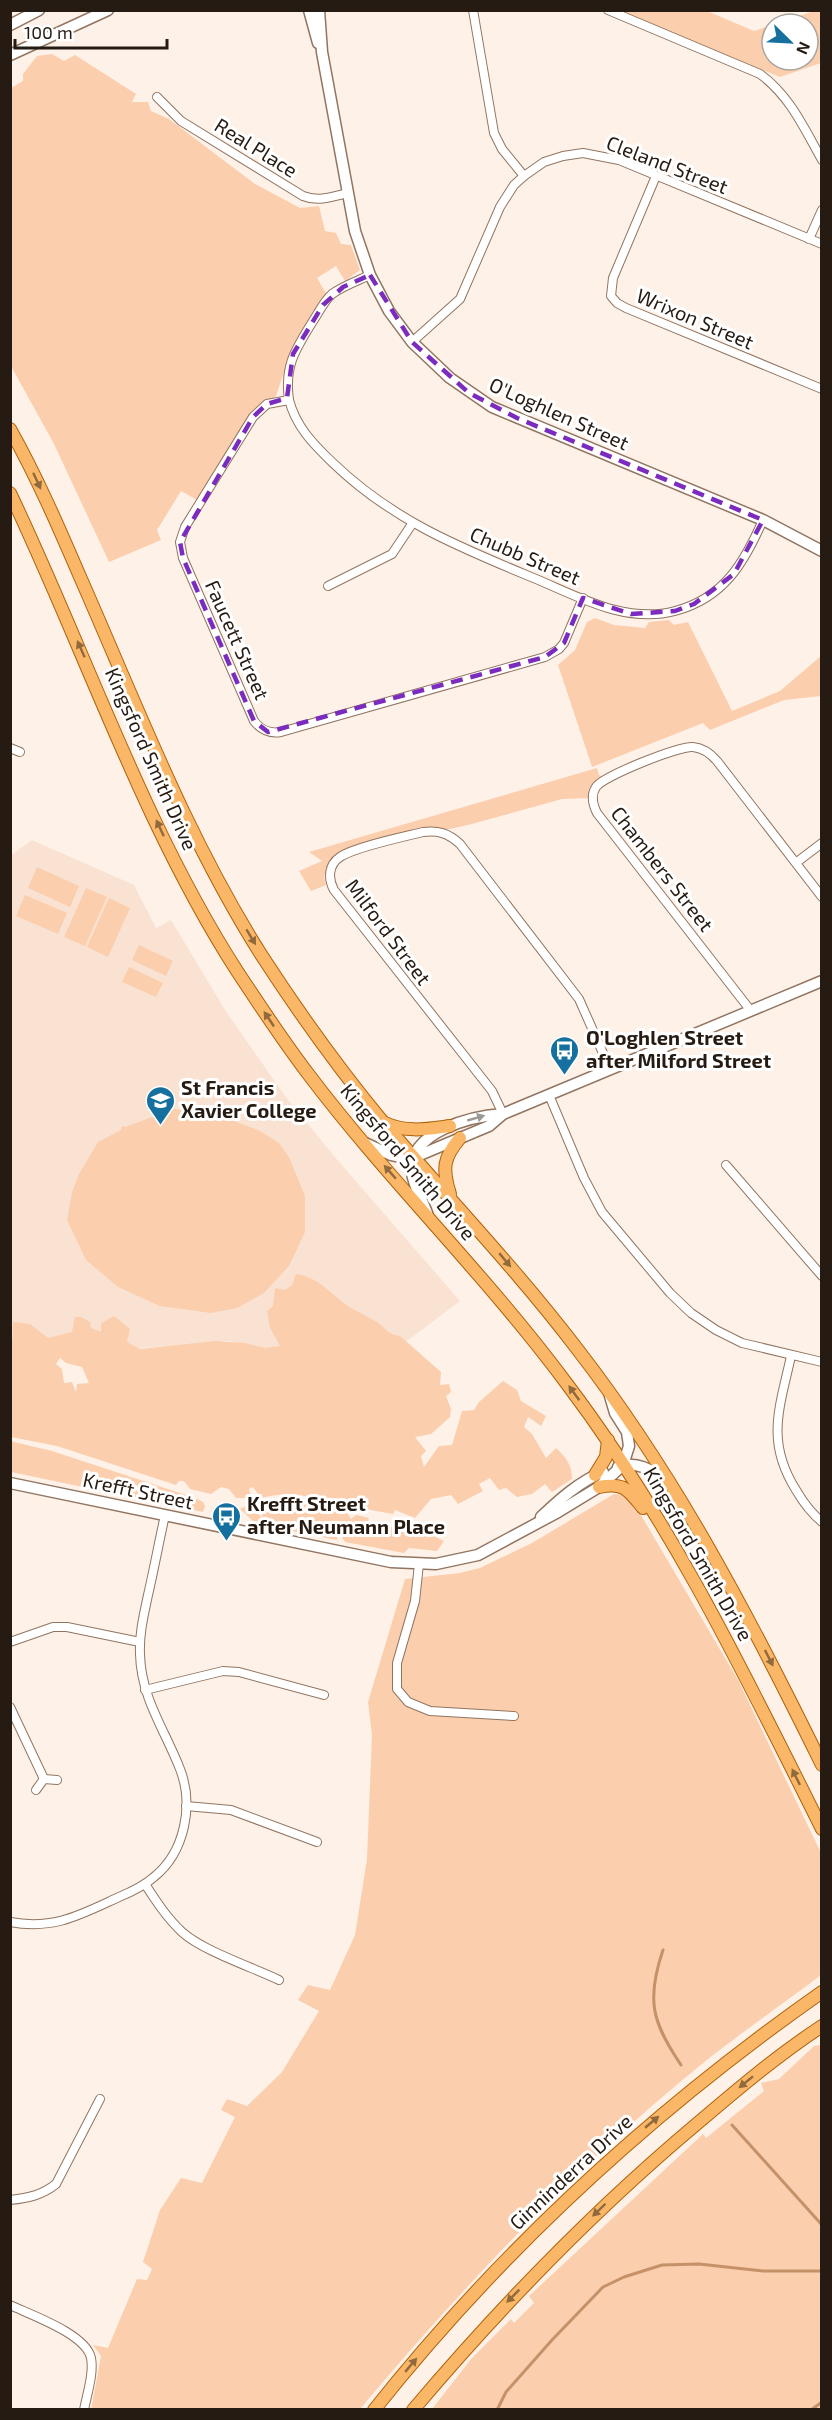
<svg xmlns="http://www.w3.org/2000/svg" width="832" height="2420" viewBox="0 0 832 2420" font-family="'Exo 2',sans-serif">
<rect width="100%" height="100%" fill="#fef1e8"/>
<path fill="#fae2d2" d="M32,840L134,885L156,928L171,920L225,1010L285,1096L334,1156L460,1301L341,1391L230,1341L132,1349L11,1340L10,856Z"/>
<g fill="#fbcead" fill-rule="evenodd">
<path d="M618,11H707L754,31L772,25V60H808V24H775L814,11H821V63L780,77Z"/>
<path d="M52,54L64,61L75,55L136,94L132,102H148L151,111L169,119L255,184L300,208L319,206L325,231L336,233L341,244L351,245L360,270L345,281L336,266L317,278L327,295L286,366L276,396L245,422L197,500L181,491L157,530L161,540L109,562L54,444L11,366V88L23,81V74L37,56Z"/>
<path d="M595,618L614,625L645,628L649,622L669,620L674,625L688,622L732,711L780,691L821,656V696L784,700L710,730L703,723L592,767L558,665L575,650L587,622Z"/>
<path d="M597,768L599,775L607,778L592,798L562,799L468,825L350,851L331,862L324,876L326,885L311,891L299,871L322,861L309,852Z"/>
<path d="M37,867L79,886L70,907L28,888Z"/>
<path d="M86,888L107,897L85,946L64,937Z"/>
<path d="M25,895L67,913L58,934L16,916Z"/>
<path d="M109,898L130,908L108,957L87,947Z"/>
<path d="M139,945L173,961L166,976L132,960Z"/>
<path d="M129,967L163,983L156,997L122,982Z"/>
<path d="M174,1109L219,1115L260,1131L279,1143L289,1157L305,1196V1232L289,1266L264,1293L237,1308L211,1313L160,1306L118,1287L86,1260L67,1220L72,1192L79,1174L98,1142L121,1130L122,1126L125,1127Z"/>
<path d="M296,1274C320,1277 332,1296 351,1308C360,1313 369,1317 377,1322C385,1328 389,1335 400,1336L441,1372L440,1385L449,1384L451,1392L446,1396L451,1409L450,1417L431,1434L415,1437L426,1451L421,1456L424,1467L439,1446L452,1445L462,1411L474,1410L479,1402L503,1381L517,1390L521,1401L546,1416L541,1426L528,1417L524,1427L532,1434L546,1458L556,1448C566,1457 572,1465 572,1479L552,1492L545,1484L532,1494L517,1497L506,1488L499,1490L490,1478L479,1484L483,1491L458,1504L451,1495L431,1499L415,1518L395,1510L393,1514L343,1505L341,1510L346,1511L351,1519L356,1515L369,1518L365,1529L372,1533L381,1523L403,1532L409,1524L444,1541L437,1551L409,1548L404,1553L345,1542L338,1531L337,1540L256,1524L240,1509L246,1506L256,1504L255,1512L262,1517V1511L269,1507L271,1503L303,1502L327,1505V1502C304,1494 285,1492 261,1498L253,1487L249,1489L252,1498H236L229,1489L221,1487L211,1494L190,1489L184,1481H179L176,1485L57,1446L11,1437L10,1339H13V1322L30,1324L48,1338L72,1332L75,1317H81L90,1322L91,1328L101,1332V1323L114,1316L130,1329L127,1342L140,1349L215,1341L245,1343L265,1348L280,1346L270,1328L267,1311L273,1306L275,1288L285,1290L292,1285ZM60,1358L66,1363L82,1367L89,1383L77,1384L76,1392L72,1382L64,1383L62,1369L56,1364Z"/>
<path d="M10,1441L52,1451L195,1498L203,1502L205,1506L203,1512L11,1472Z"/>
<path d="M614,1494L625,1495L635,1505L738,1680L821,1853V1975C784,2003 745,2030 708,2059C579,2163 466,2283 360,2409L91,2410L101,2356L93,2345L108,2348L137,2279L147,2280L152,2269L143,2262L160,2210L181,2178L202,2183L235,2117L221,2110L227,2099L247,2106L282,2072L319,2011L298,2000L308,1985L330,1990L355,1935L367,1859L372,1735L368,1702L405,1579L460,1573L480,1568L532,1543Z"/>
<path d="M821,2045V2409H432L472,2358L511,2319L514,2323L534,2303L529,2296L703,2134L706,2138L764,2091L761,2083L779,2079L814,2046Z"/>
</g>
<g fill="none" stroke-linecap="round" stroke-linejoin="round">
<g stroke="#c59169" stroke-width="3">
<path d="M663,1950C646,2000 652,2022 681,2065"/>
<path d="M732,2125L822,2225"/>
<path d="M497,2410L506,2392L552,2340L603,2287L624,2277L662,2265L699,2264L763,2271H822"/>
<path d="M811,2410L822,2402"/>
</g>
<defs>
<g id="street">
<path d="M473,10L494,133L502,149L524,176"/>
<path d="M608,10L760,74C790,96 804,128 822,160"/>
<path d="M157,97L181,121L303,196C318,202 332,197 348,193"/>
<path d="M656,176L613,278L611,296L617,303L626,308L822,389"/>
<path d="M809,239L822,210"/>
<path d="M370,275C357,281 343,286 332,294C324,301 319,312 313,321C296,349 284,365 289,400L267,404L253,417L185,527L180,542L183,558L254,721C261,730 269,734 281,732L545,657L559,649L564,643L583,598"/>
<path d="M412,342L460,299L500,207L514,185L524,176L544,162L563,156L583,153L619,160L822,244"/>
<path d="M289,400C296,426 312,443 332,462C393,521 459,547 536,579C579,597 626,624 675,611C724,598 744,563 763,520"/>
<path d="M328,586L392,554L412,524"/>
<path d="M10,748L20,752"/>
<path d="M797,862L822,843"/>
<path d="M751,1011L597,813C593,805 590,796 596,787C603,776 679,746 693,747C703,748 711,754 717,761L822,897"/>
<path d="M549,1095L584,1178L602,1212L670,1293L691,1313L716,1330L742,1343L822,1362"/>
<path d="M503,1114L492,1091L334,890C328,879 328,865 340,857C355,847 403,837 423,832C438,830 448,833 460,844L579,999L610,1069"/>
<path d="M726,1165L822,1276"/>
<path d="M791,1356C780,1407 765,1441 796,1490C803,1502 811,1513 822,1522"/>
<path d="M419,1564L415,1601L397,1663V1689L408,1702L430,1711L514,1716"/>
<path d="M10,1642L53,1627H67L140,1642"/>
<path d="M145,1690L223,1671L239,1672L324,1695"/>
<path d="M10,1707L44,1779"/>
<path d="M36,1790L44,1779L57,1780"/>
<path d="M186,1806L231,1810L317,1842"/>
<path d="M145,1884C156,1901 167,1918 182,1932C203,1951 252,1967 279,1980"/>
<path d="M10,1922C54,1930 80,1915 119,1897C131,1892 144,1886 154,1877C185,1852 194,1805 180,1769C165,1730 141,1698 140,1654C139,1634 144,1614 148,1595C154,1569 159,1542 165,1515"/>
<path d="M10,2200C29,2198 42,2195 56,2184L100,2099"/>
<path d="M10,2305C31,2315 86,2334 91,2358C94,2373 87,2394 84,2410"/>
</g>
<g id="secondary">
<path d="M309,10L318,43"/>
<path d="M319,10L322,52L355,231L370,275L389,311L412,342L450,378L492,407L763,520L822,551"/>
<path d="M10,25L39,10"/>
<path d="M10,55L108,10"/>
<path d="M365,1143L391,1155L404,1158L415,1157L489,1126L503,1114L822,981"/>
<path d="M428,1216C424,1202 413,1187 412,1172C408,1131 473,1116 503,1114"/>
<path d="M618,1467C636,1460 652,1470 666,1481"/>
<path d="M10,1483L391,1562L436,1564L478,1555L558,1512L599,1487L623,1465L629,1446L627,1432L615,1413L610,1396"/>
<path d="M541,1517C559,1500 580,1481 603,1472"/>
</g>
<g id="primary">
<path d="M10,429C37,477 59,528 81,579C137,706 187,838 262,956C299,1013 339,1069 383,1122C448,1198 517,1270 578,1350C677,1478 751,1620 822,1765"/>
<path d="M10,493C85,650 143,825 237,971C260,1006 283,1041 309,1075C390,1182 487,1276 567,1384C672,1523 745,1675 822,1829"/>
<path d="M385,1123C407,1133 427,1129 450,1126"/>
<path d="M450,1194C442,1169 443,1158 460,1138"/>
<path d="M595,1475L606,1457L608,1440"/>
<path d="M599,1487C625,1482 628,1490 643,1508"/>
<path d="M374,2410C502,2249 654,2110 822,1992"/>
<path d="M413,2410C501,2306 595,2209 699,2122C739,2088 778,2055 822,2026"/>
</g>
</defs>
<use href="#street" stroke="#917560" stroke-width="10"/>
<use href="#secondary" stroke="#917560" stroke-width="13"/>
<use href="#primary" stroke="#ad6109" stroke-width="14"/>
<use href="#street" stroke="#fff" stroke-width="8"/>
<use href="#secondary" stroke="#fff" stroke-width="10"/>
<use href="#primary" stroke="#fab768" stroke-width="12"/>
</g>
<defs><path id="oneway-solid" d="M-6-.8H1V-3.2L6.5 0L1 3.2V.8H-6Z" transform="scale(1.5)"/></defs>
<g fill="#90693d">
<use href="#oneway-solid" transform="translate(37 481) rotate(65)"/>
<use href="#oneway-solid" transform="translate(81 649) rotate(-114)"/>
<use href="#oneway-solid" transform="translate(160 828) rotate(-115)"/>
<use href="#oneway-solid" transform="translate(251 937) rotate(59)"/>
<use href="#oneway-solid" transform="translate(269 1019) rotate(-124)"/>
<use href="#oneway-solid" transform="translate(390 1172) rotate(-131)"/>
<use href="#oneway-solid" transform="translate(505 1260) rotate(50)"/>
<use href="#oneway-solid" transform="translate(574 1393) rotate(-126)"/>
<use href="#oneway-solid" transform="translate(769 1658) rotate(63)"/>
<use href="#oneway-solid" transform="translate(796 1777) rotate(-116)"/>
<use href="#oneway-solid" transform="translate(746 2082) rotate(141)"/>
<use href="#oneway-solid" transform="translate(652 2122) rotate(-40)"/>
<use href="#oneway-solid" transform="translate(599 2210) rotate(136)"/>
<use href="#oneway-solid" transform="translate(513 2296) rotate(135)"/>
<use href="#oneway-solid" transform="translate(411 2365) rotate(-50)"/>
</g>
<use fill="#9d9894" href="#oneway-solid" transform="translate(476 1118) rotate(-16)"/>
<path fill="none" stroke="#7b2cbf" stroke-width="4.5" stroke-dasharray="12 8" stroke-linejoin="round" d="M370,275L412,342L469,393L517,418L763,520L734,574L694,604L675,611L631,614L583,598L564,643L545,657L268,732L254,721L183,558L180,542L253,417L267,404L287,398L293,354L323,305L343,287Z"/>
<defs>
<symbol id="bus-pin" viewBox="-11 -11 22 30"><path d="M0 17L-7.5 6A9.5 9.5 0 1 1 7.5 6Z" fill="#15709f" stroke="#fff"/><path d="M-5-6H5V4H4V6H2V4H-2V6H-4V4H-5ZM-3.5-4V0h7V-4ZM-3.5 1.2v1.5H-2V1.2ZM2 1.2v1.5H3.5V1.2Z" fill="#fff"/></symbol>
<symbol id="school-pin" viewBox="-11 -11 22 30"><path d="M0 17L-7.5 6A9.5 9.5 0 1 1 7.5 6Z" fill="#15709f" stroke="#fff"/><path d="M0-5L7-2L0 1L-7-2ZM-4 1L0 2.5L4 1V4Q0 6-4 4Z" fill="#fff"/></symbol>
</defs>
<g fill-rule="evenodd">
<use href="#bus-pin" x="548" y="1034" width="33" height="45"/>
<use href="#school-pin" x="144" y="1084" width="33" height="45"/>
<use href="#bus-pin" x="210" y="1500" width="33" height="45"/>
</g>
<g text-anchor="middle" stroke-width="6" stroke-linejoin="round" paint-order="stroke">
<g font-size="20" fill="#261b12" stroke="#fff">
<text transform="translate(256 148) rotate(32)" y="7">Real Place</text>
<text transform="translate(667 165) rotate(21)" y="7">Cleland Street</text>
<text transform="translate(695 319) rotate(23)" y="7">Wrixon Street</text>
<text transform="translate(559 414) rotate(24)" y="7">O'Loghlen Street</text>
<text transform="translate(525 556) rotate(23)" y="7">Chubb Street</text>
<text transform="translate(237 640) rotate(66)" y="7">Faucett Street</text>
<text transform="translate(151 759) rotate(66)" y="7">Kingsford Smith Drive</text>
<text transform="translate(662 869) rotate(52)" y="7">Chambers Street</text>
<text transform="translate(388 932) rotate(53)" y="7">Milford Street</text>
<text transform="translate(408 1162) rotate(50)" y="7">Kingsford Smith Drive</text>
<text transform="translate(138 1491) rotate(12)" y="7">Krefft Street</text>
<text transform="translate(698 1554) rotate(60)" y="7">Kingsford Smith Drive</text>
<text transform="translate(571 2172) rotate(-43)" y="7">Ginninderra Drive</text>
</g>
<g font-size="20" font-weight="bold" fill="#261b12" stroke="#fff" text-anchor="start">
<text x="586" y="1045">O'Loghlen Street<tspan x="586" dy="23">after Milford Street</tspan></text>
<text x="181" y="1095">St Francis<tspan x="181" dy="23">Xavier College</tspan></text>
<text x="247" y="1511">Krefft Street<tspan x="247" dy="23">after Neumann Place</tspan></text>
</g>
</g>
<rect width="832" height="2420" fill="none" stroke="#261b12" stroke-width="24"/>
<g transform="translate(790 42) rotate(114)"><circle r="28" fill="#ffffff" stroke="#a8a4a0" stroke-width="1.5"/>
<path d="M0-4.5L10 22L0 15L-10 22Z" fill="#15709f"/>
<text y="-9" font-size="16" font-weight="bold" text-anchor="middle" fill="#261b12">N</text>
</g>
<path d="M15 39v9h152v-9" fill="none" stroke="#261b12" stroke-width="3"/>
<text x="24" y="39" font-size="18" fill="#261b12" stroke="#ffffff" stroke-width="4.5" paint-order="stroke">100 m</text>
</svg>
